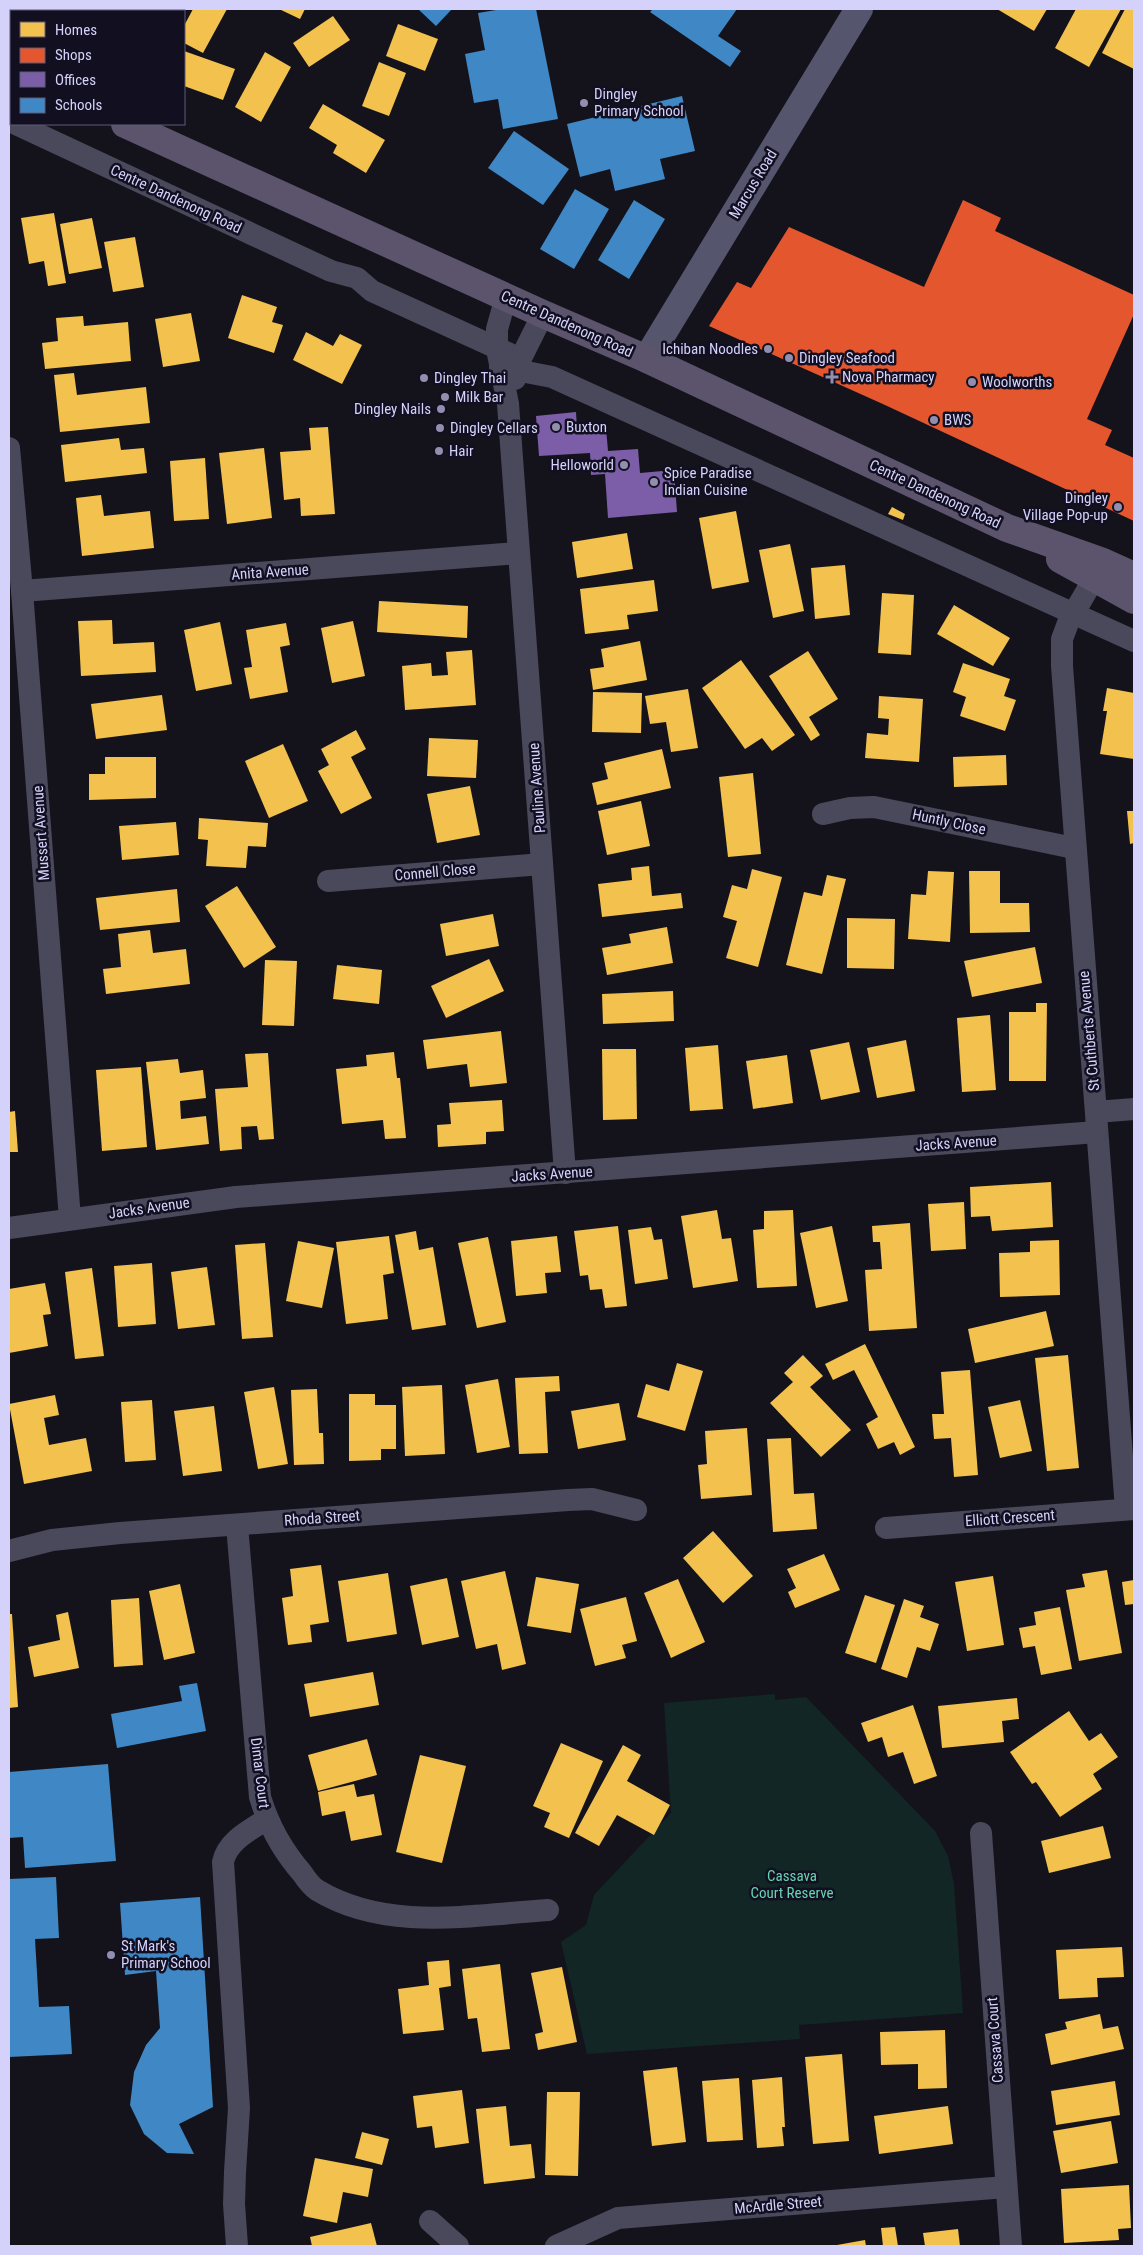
<svg xmlns="http://www.w3.org/2000/svg" width="1143" height="2255" viewBox="0 0 1143 2255" font-family="'Roboto Condensed',sans-serif">
<rect width="100%" height="100%" fill="#14131c"/>
<path fill="#122626" d="M775,1694V1700L806,1697L935,1831L948,1856L954,1884L963,2013L799,2025L800,2039L587,2054L561,1942L586,1925L594,1895L671,1813L664,1703Z"/>
<g fill="#f2c14e">
<path d="M73,9H88L87,11H78Z"/>
<path d="M193,9H227L203,53L184,43V26Z"/>
<path d="M279,9H305L300,19Z"/>
<path d="M997,9H1047L1034,31Z"/>
<path d="M1076,9H1121L1089,67L1055,48Z"/>
<path d="M1125,9H1134V69L1102,53Z"/>
<path d="M333,16L350,40L309,67L293,43Z"/>
<path d="M398,24L438,39L425,71L386,56Z"/>
<path d="M184,51L235,69L223,100L184,86Z"/>
<path d="M265,52L291,67L261,122L235,107Z"/>
<path d="M379,62L406,73L389,116L362,106Z"/>
<path d="M323,104L385,140L366,173L333,153L337,145L309,128Z"/>
<path d="M54,213L66,283L48,286L44,261L29,264L21,218Z"/>
<path d="M92,218L102,268L69,274L60,224Z"/>
<path d="M135,237L144,287L113,292L104,242Z"/>
<path d="M242,295L277,307L272,322L283,325L274,353L228,338Z"/>
<path d="M191,313L200,361L163,367L155,319Z"/>
<path d="M83,316L84,326L128,322L131,361L45,369L42,343L58,341L56,318Z"/>
<path d="M306,332L333,346L340,334L362,345L342,384L293,360Z"/>
<path d="M74,373L77,395L146,387L150,423L60,432L54,375Z"/>
<path d="M328,427L335,514L301,516L300,498L284,500L280,452L311,450L309,428Z"/>
<path d="M119,438L121,450L144,448L147,473L65,482L61,445Z"/>
<path d="M264,448L272,518L227,524L219,453Z"/>
<path d="M205,458L209,519L174,521L170,461Z"/>
<path d="M101,495L104,516L150,511L154,548L82,556L76,498Z"/>
<path d="M892,507L905,514L903,520L888,514Z"/>
<path d="M736,511L749,582L712,589L699,518Z"/>
<path d="M627,533L633,569L577,578L572,542Z"/>
<path d="M790,544L804,611L773,618L759,550Z"/>
<path d="M845,565L850,615L815,619L811,568Z"/>
<path d="M654,580L658,611L627,615L629,629L585,634L580,589Z"/>
<path d="M882,593L914,595L911,655L878,653Z"/>
<path d="M379,601L468,606L467,638L377,632Z"/>
<path d="M954,605L1010,638L993,666L937,634Z"/>
<path d="M112,620L113,644L154,642L156,672L81,676L78,621Z"/>
<path d="M353,621L365,676L332,683L321,628Z"/>
<path d="M220,622L232,684L196,691L184,630Z"/>
<path d="M286,623L290,645L280,647L288,692L250,699L244,668L252,667L246,630Z"/>
<path d="M640,641L647,680L593,690L590,669L604,667L601,649Z"/>
<path d="M472,650L476,705L405,710L402,666L431,663L432,676L448,675L446,652Z"/>
<path d="M808,651L838,699L809,717L820,735L811,741L769,676Z"/>
<path d="M741,660L795,735L772,751L762,738L745,749L702,688Z"/>
<path d="M963,663L1010,679L1004,696L1016,700L1005,731L960,716L966,697L953,692Z"/>
<path d="M1107,688L1134,693V759L1100,754L1107,711H1103Z"/>
<path d="M688,689L698,748L671,752L666,722L650,724L645,696Z"/>
<path d="M593,692L642,693L641,733L592,732Z"/>
<path d="M162,695L167,730L96,739L91,704Z"/>
<path d="M879,696L923,699L919,762L865,758L867,733L888,735L889,719L878,718Z"/>
<path d="M356,730L366,749L351,757L372,798L341,814L318,771L329,765L321,749Z"/>
<path d="M429,738L478,740L476,778L427,776Z"/>
<path d="M283,744L308,801L269,818L245,761Z"/>
<path d="M662,749L671,788L597,805L592,783L608,779L604,763Z"/>
<path d="M1006,755L1007,785L954,787L953,757Z"/>
<path d="M105,757H156V798L89,800V774H105Z"/>
<path d="M753,773L761,854L728,857L719,777Z"/>
<path d="M470,786L480,835L437,843L427,794Z"/>
<path d="M641,801L650,846L607,855L598,811Z"/>
<path d="M1127,811H1134V843L1130,844Z"/>
<path d="M199,818L268,823L266,847L248,846L246,868L206,866L208,840L198,839Z"/>
<path d="M176,822L179,855L122,860L119,826Z"/>
<path d="M649,866L652,896L681,893L683,908L602,917L598,884L632,880L631,868Z"/>
<path d="M752,869L782,877L758,967L726,958L737,921L723,917L732,885L747,889Z"/>
<path d="M928,871L954,872L950,942L908,939L911,894L926,895Z"/>
<path d="M969,871H1000V903H1029L1030,932L970,933Z"/>
<path d="M827,875L846,879L822,974L786,965L804,892L822,896Z"/>
<path d="M237,886L276,947L244,968L205,906Z"/>
<path d="M177,889L180,922L100,930L96,898Z"/>
<path d="M493,914L499,946L446,956L440,924Z"/>
<path d="M847,918L895,919L894,969L847,968Z"/>
<path d="M667,927L673,963L607,975L602,948L631,943L629,934Z"/>
<path d="M150,930L153,953L186,949L190,984L106,994L103,969L121,967L118,934Z"/>
<path d="M1035,947L1042,983L972,997L964,961Z"/>
<path d="M489,959L504,991L446,1018L431,986Z"/>
<path d="M265,960L297,961L294,1026L262,1025Z"/>
<path d="M337,965L382,970L379,1004L333,999Z"/>
<path d="M673,991L674,1021L603,1024L602,994Z"/>
<path d="M1036,1003H1047L1046,1081H1009V1012H1036Z"/>
<path d="M990,1015L996,1090L962,1092L957,1018Z"/>
<path d="M501,1031L507,1083L470,1087L467,1064L427,1069L423,1040Z"/>
<path d="M906,1040L915,1091L877,1098L867,1048Z"/>
<path d="M849,1042L860,1092L821,1100L810,1050Z"/>
<path d="M718,1045L723,1109L690,1111L685,1048Z"/>
<path d="M602,1049H636L637,1119L603,1120Z"/>
<path d="M394,1052L397,1078H400L406,1138L385,1139L383,1120L342,1124L336,1069L367,1066L366,1055Z"/>
<path d="M268,1053L274,1139L259,1140L257,1126L241,1127L242,1149L220,1151L215,1089L248,1087L245,1054Z"/>
<path d="M787,1055L793,1103L753,1109L746,1061Z"/>
<path d="M178,1059L180,1073L203,1070L206,1098L180,1101L181,1119L206,1116L209,1144L156,1150L146,1062Z"/>
<path d="M141,1067L147,1147L102,1151L96,1070Z"/>
<path d="M502,1100L504,1131L486,1132V1144L438,1147L437,1125L451,1124L449,1103Z"/>
<path d="M15,1111L18,1152H9V1112Z"/>
<path d="M1051,1182L1053,1227L992,1231L990,1216L971,1217L970,1187Z"/>
<path d="M964,1202L966,1249L931,1251L928,1204Z"/>
<path d="M717,1210L722,1239L731,1238L738,1281L693,1288L681,1216Z"/>
<path d="M793,1210L797,1286L757,1288L753,1230L764,1229V1211Z"/>
<path d="M910,1223L917,1328L869,1331L865,1270L882,1269L880,1242H873L872,1226Z"/>
<path d="M618,1226L627,1306L605,1308L602,1289L590,1290L588,1275L580,1276L574,1231Z"/>
<path d="M832,1226L848,1301L816,1308L800,1233Z"/>
<path d="M651,1227L654,1240L662,1239L668,1279L635,1284L628,1230Z"/>
<path d="M416,1231L419,1250L433,1247L446,1325L412,1330L395,1235Z"/>
<path d="M389,1236L394,1273L383,1275L388,1319L346,1324L336,1242Z"/>
<path d="M557,1236L561,1272L545,1273L547,1293L516,1296L511,1241Z"/>
<path d="M488,1237L506,1322L477,1328L458,1243Z"/>
<path d="M1059,1240L1060,1295L1000,1297L999,1253L1030,1252V1241Z"/>
<path d="M298,1241L334,1248L322,1308L286,1301Z"/>
<path d="M265,1243L273,1337L242,1339L235,1245Z"/>
<path d="M152,1263L156,1324L118,1327L114,1266Z"/>
<path d="M207,1267L215,1325L178,1329L171,1272Z"/>
<path d="M92,1268L104,1356L75,1359L65,1272Z"/>
<path d="M45,1283L51,1314L43,1315L48,1346L9,1353V1289Z"/>
<path d="M1046,1311L1054,1346L975,1363L968,1329Z"/>
<path d="M865,1344L915,1447L900,1455L894,1442L878,1449L866,1424L878,1417L854,1370L833,1380L825,1364Z"/>
<path d="M803,1355L823,1376L810,1387L851,1430L821,1457L770,1403L793,1382L784,1373Z"/>
<path d="M1068,1355L1079,1468L1047,1471L1035,1358Z"/>
<path d="M677,1363L703,1371L685,1431L637,1417L646,1384L669,1391Z"/>
<path d="M970,1370L978,1475L954,1477L951,1438L934,1439L932,1414H944L941,1372Z"/>
<path d="M559,1376L560,1391L545,1392L548,1453L519,1454L515,1378Z"/>
<path d="M498,1379L510,1447L477,1453L465,1385Z"/>
<path d="M442,1385L445,1454L405,1456L402,1387Z"/>
<path d="M274,1387L288,1464L258,1469L244,1392Z"/>
<path d="M317,1389L319,1433H323L324,1464L294,1465L291,1390Z"/>
<path d="M349,1394H375V1405H396V1449H381V1460L349,1461Z"/>
<path d="M55,1395L59,1415L44,1418L49,1445L86,1438L92,1471L24,1484L9,1404Z"/>
<path d="M152,1400L156,1460L125,1462L121,1402Z"/>
<path d="M1020,1400L1032,1451L1000,1458L988,1407Z"/>
<path d="M619,1403L626,1440L578,1449L571,1411Z"/>
<path d="M214,1406L222,1471L183,1476L174,1411Z"/>
<path d="M747,1428L752,1495L701,1499L698,1465L707,1464L705,1431Z"/>
<path d="M791,1438L794,1494L814,1493L817,1529L773,1532L767,1439Z"/>
<path d="M713,1531L753,1576L723,1603L683,1558Z"/>
<path d="M824,1554L840,1590L795,1608L788,1592L796,1588L787,1569Z"/>
<path d="M321,1565L329,1622L310,1625L312,1642L288,1645L282,1598L293,1596L290,1569Z"/>
<path d="M1107,1570L1122,1653L1079,1661L1066,1590L1085,1587L1082,1574Z"/>
<path d="M505,1571L526,1664L502,1670L497,1644L476,1649L461,1581Z"/>
<path d="M388,1573L397,1634L347,1642L338,1581Z"/>
<path d="M993,1576L1004,1645L967,1651L955,1582Z"/>
<path d="M536,1577L579,1584L571,1633L527,1626Z"/>
<path d="M447,1578L459,1637L422,1645L410,1586Z"/>
<path d="M678,1579L705,1642L671,1658L644,1593Z"/>
<path d="M1134,1580V1604L1125,1605L1122,1582Z"/>
<path d="M180,1584L195,1653L164,1660L149,1591Z"/>
<path d="M865,1595L895,1605L876,1663L845,1653Z"/>
<path d="M626,1597L637,1641L622,1645L626,1658L595,1666L580,1609Z"/>
<path d="M139,1598L143,1665L114,1667L111,1600Z"/>
<path d="M904,1599L924,1606L920,1617L939,1624L930,1651L917,1647L907,1678L881,1669Z"/>
<path d="M1060,1607L1072,1669L1041,1675L1035,1646L1023,1648L1019,1628L1036,1625L1034,1612Z"/>
<path d="M68,1612L79,1668L34,1677L28,1647L60,1640L56,1615Z"/>
<path d="M9,1614H12L18,1707L9,1708Z"/>
<path d="M373,1672L379,1705L310,1717L304,1684Z"/>
<path d="M1017,1698L1019,1719L1002,1721L1004,1742L942,1748L938,1706Z"/>
<path d="M913,1705L937,1776L914,1784L903,1752L888,1757L882,1737L868,1742L861,1723Z"/>
<path d="M1069,1711L1089,1741L1101,1733L1118,1757L1093,1774L1102,1789L1060,1817L1036,1782L1032,1784L1010,1752Z"/>
<path d="M367,1739L377,1775L318,1791L308,1755Z"/>
<path d="M561,1743L603,1761L569,1838L544,1827L550,1813L533,1806Z"/>
<path d="M623,1745L641,1755L627,1781L670,1805L654,1835L617,1815L599,1846L575,1833Z"/>
<path d="M420,1755L466,1766L442,1863L396,1852Z"/>
<path d="M354,1784L357,1797L374,1794L382,1835L351,1841L345,1811L322,1816L318,1792Z"/>
<path d="M1103,1826L1111,1858L1049,1873L1041,1841Z"/>
<path d="M1122,1947L1124,1977L1097,1978L1098,1997L1059,1999L1056,1950Z"/>
<path d="M449,1960L451,1986L439,1988L444,2030L403,2034L398,1989L429,1985L427,1962Z"/>
<path d="M500,1964L510,2049L482,2052L477,2018L468,2019L462,1969Z"/>
<path d="M562,1967L577,2042L538,2050L535,2034L543,2032L531,1973Z"/>
<path d="M1100,2014L1103,2029L1118,2026L1124,2049L1051,2065L1045,2034L1067,2029L1065,2022Z"/>
<path d="M945,2030L947,2088L918,2089V2064L881,2065L880,2032Z"/>
<path d="M842,2054L849,2141L813,2144L805,2057Z"/>
<path d="M677,2067L686,2142L652,2146L643,2071Z"/>
<path d="M782,2077L785,2127H782L784,2146L757,2148L752,2080Z"/>
<path d="M739,2078L743,2140L707,2142L702,2081Z"/>
<path d="M1115,2081L1120,2115L1056,2125L1051,2091Z"/>
<path d="M462,2090L469,2143L435,2148L432,2126L417,2128L413,2096Z"/>
<path d="M547,2092H580L578,2176L545,2175Z"/>
<path d="M506,2106L510,2146L531,2144L535,2178L484,2184L476,2109Z"/>
<path d="M948,2106L953,2144L879,2154L874,2116Z"/>
<path d="M1111,2121L1118,2163L1061,2173L1053,2131Z"/>
<path d="M362,2132L389,2139L382,2165L355,2158Z"/>
<path d="M315,2158L373,2169L368,2197L343,2192L337,2223L303,2216Z"/>
<path d="M1129,2185L1131,2228L1118,2229L1119,2240L1064,2243L1061,2189Z"/>
<path d="M371,2223L377,2246H312L310,2237Z"/>
<path d="M895,2227L898,2246H883L881,2228Z"/>
<path d="M958,2229L960,2246H925L923,2233Z"/>
<path d="M865,2240L866,2246H837V2245Z"/>
</g>
<path fill="#e4572e" d="M963,200L1001,218L995,231L1134,295V314L1087,419L1112,430L1105,445L1134,458V521L885,405L709,326L737,282L751,288L789,227L924,287Z"/>
<path fill="#7b5ea7" d="M576,412L577,430L606,428L608,451L638,449L640,473L674,470L677,512L608,518L605,474L591,475L590,453L539,456L536,416Z"/>
<g fill="#3f88c5">
<path d="M418,9H452L436,26Z"/>
<path d="M502,9H536L558,119L503,129L498,99L474,103L465,54L485,50L478,13Z"/>
<path d="M653,9H737L718,36L741,51L730,67L650,12Z"/>
<path d="M682,96L695,151L660,159L665,179L615,191L610,169L580,177L567,124Z"/>
<path d="M514,131L569,169L543,205L488,168Z"/>
<path d="M575,189L609,209L574,269L540,249Z"/>
<path d="M634,200L665,219L629,279L598,260Z"/>
<path d="M197,1683L206,1731L117,1748L111,1714L182,1701L179,1686Z"/>
<path d="M108,1764L116,1861L25,1868L23,1837L9,1838V1772Z"/>
<path d="M56,1877L59,1938L35,1939L39,2007L69,2006L72,2054L9,2057V1879Z"/>
<path d="M200,1897L213,2107L179,2124L194,2154L167,2153L144,2134L130,2105L134,2072L146,2045L160,2028L156,1971L125,1975L120,1903Z"/>
</g>
<g fill="none" stroke-linecap="round" stroke-linejoin="round">
<g stroke="#49495b" stroke-width="22">
<path d="M149,11L150,9"/>
<path d="M9,16L11,17"/>
<path d="M16,124L331,271L357,278L372,291L510,354"/>
<path d="M506,297L497,329V349L508,404L565,1173"/>
<path d="M500,367L552,377L1134,641"/>
<path d="M515,379L521,358L543,314"/>
<path d="M9,448L22,591L70,1219"/>
<path d="M1103,563L1068,623L1062,639V666L1126,1509"/>
<path d="M22,591L518,553"/>
<path d="M823,814L850,808L874,807L1074,848"/>
<path d="M328,881L542,864"/>
<path d="M1096,1112L1134,1109"/>
<path d="M9,1228L236,1197L1097,1132"/>
<path d="M237,1525L260,1797C269,1827 282,1850 302,1873C306,1879 311,1886 317,1890C386,1932 472,1915 548,1910"/>
<path d="M886,1528L1134,1509"/>
<path d="M9,1551L52,1540L120,1533L568,1500L592,1499L636,1510"/>
<path d="M981,1833L1011,2246"/>
<path d="M430,2221L458,2246"/>
<path d="M237,2246L234,2204L235,2172L239,2108L223,1862C227,1841 250,1830 267,1819"/>
<path d="M556,2246L618,2218L1006,2187"/>
</g>
<path stroke="#55566e" stroke-width="28" d="M647,359L859,9"/>
<g stroke="#5b546c" stroke-width="28">
<path d="M9,70L11,71"/>
<path d="M125,124L543,314L647,359L1007,528L1103,562L1134,576"/>
<path d="M1060,559L1134,600"/>
</g>
</g>
<g fill="#918fad" stroke="#110f20" stroke-width="2">
<circle cx="584" cy="103" r="5"/>
<circle cx="768" cy="349" r="5"/>
<circle cx="789" cy="358" r="5"/>
<path d="M829.5 369.5h5v5h5v5h-5v5h-5v-5h-5v-5h5z"/>
<circle cx="424" cy="378" r="5"/>
<circle cx="972" cy="382" r="5"/>
<circle cx="445" cy="397" r="5"/>
<circle cx="441" cy="409" r="5"/>
<circle cx="934" cy="420" r="5"/>
<circle cx="556" cy="427" r="5"/>
<circle cx="440" cy="428" r="5"/>
<circle cx="439" cy="451" r="5"/>
<circle cx="624" cy="465" r="5"/>
<circle cx="654" cy="482" r="5"/>
<circle cx="1118" cy="507" r="5"/>
<circle cx="111" cy="1955" r="5"/>
</g>
<g text-anchor="middle" stroke-width="5" stroke-linejoin="round" paint-order="stroke">
<g font-size="15" fill="#d4d2fb" stroke="#110f20" text-anchor="start">
<text x="594" y="99">Dingley<tspan x="594" dy="17">Primary School</tspan></text>
<text x="758" y="354" text-anchor="end">Ichiban Noodles</text>
<text x="799" y="363">Dingley Seafood</text>
<text x="842" y="382">Nova Pharmacy</text>
<text x="434" y="383">Dingley Thai</text>
<text x="982" y="387">Woolworths</text>
<text x="455" y="402">Milk Bar</text>
<text x="431" y="414" text-anchor="end">Dingley Nails</text>
<text x="944" y="425">BWS</text>
<text x="566" y="432">Buxton</text>
<text x="450" y="433">Dingley Cellars</text>
<text x="449" y="456">Hair</text>
<text x="614" y="470" text-anchor="end">Helloworld</text>
<text x="664" y="478">Spice Paradise<tspan x="664" dy="17">Indian Cuisine</tspan></text>
<text x="1108" y="503" text-anchor="end">Dingley<tspan x="1108" dy="17">Village Pop-up</tspan></text>
<text x="121" y="1951">St Mark's<tspan x="121" dy="17">Primary School</tspan></text>
</g>
<g font-size="15" fill="#d4d2fb" stroke="#110f20">
<text transform="translate(753 184) rotate(-59)" y="5">Marcus Road</text>
<text transform="translate(176 199) rotate(25)" y="5">Centre Dandenong Road</text>
<text transform="translate(567 324) rotate(24)" y="5">Centre Dandenong Road</text>
<text transform="translate(935 494) rotate(25)" y="5">Centre Dandenong Road</text>
<text transform="translate(270 572) rotate(-4)" y="5">Anita Avenue</text>
<text transform="translate(537 788) rotate(-94)" y="5">Pauline Avenue</text>
<text transform="translate(949 822) rotate(12)" y="5">Huntly Close</text>
<text transform="translate(41 833) rotate(-94)" y="5">Mussert Avenue</text>
<text transform="translate(435 872) rotate(-5)" y="5">Connell Close</text>
<text transform="translate(1089 1031) rotate(-95)" y="5">St Cuthberts Avenue</text>
<text transform="translate(956 1143) rotate(-4)" y="5">Jacks Avenue</text>
<text transform="translate(552 1174) rotate(-4)" y="5">Jacks Avenue</text>
<text transform="translate(149 1208) rotate(-8)" y="5">Jacks Avenue</text>
<text transform="translate(322 1518) rotate(-4)" y="5">Rhoda Street</text>
<text transform="translate(1010 1518) rotate(-4)" y="5">Elliott Crescent</text>
<text transform="translate(260 1773) rotate(83)" y="5">Dimar Court</text>
<text transform="translate(995 2040) rotate(-94)" y="5">Cassava Court</text>
<text transform="translate(778 2205) rotate(-5)" y="5">McArdle Street</text>
</g>
<g font-size="15" fill="#65d4b1" stroke="#110f20">
<text x="792" y="1881">Cassava<tspan x="792" dy="17">Court Reserve</tspan></text>
</g>
</g>
<rect width="1143" height="2255" fill="none" stroke="#d4d2fb" stroke-width="20"/>
<rect x="10" y="10" width="175" height="115" fill="#110f20" stroke="#5f5d78"/>
<rect x="20" y="22" width="25" height="15" fill="#f2c14e" stroke="#5f5d78"/>
<text x="55" y="35" font-size="15" fill="#d4d2fb">Homes</text>
<rect x="20" y="48" width="25" height="15" fill="#e4572e" stroke="#5f5d78"/>
<text x="55" y="60" font-size="15" fill="#d4d2fb">Shops</text>
<rect x="20" y="72" width="25" height="15" fill="#7b5ea7" stroke="#5f5d78"/>
<text x="55" y="85" font-size="15" fill="#d4d2fb">Offices</text>
<rect x="20" y="98" width="25" height="15" fill="#3f88c5" stroke="#5f5d78"/>
<text x="55" y="110" font-size="15" fill="#d4d2fb">Schools</text>
</svg>
